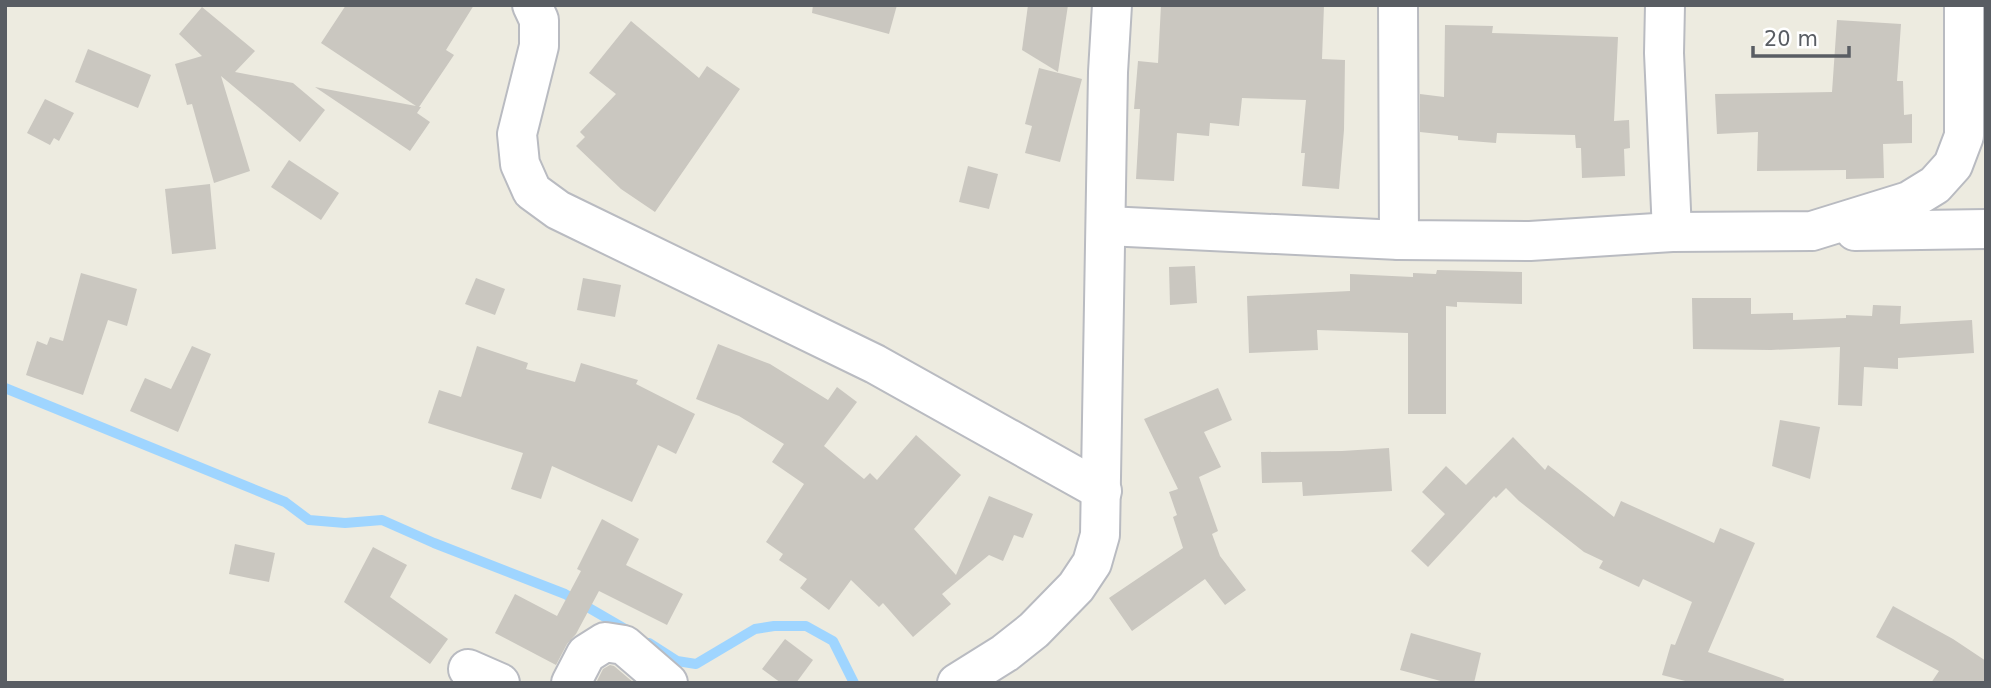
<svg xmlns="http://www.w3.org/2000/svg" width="1991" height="688" viewBox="0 0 1991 688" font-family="'DejaVu Sans',sans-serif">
<rect width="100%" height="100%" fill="#edebe0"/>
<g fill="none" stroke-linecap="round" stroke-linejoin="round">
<g stroke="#9fd5ff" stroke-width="10">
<path d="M5,388L285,502L309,520L345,523L382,520L434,543L565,594L627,630"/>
<path d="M649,643L677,661L696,664L755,629L774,626H806L833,641L854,683"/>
</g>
</g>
<g fill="#cac7c0">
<path d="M346,5H474L446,50L454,55L419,107H421L417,113L430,122L410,151L315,87L416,106L321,43Z"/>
<path d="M813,5H897L889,34L812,13Z"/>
<path d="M1028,5H1068L1058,72L1022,50Z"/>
<path d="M1161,5H1324L1322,59L1345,60L1344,130L1339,189L1302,186L1305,153H1301L1306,100L1242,98L1239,126L1210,123L1209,136L1177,133L1174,181L1136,179L1140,109H1134L1138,61L1158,63Z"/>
<path d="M202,7L255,51L235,72L293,83L325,110L300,142L221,76L250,171L214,183L192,104L187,105L175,64L202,56L179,34Z"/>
<path d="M1837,20L1901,24L1897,81H1903L1904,115L1912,114V143L1883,144L1884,178L1846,179V170L1757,171L1758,132L1717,134L1715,94L1832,92Z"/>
<path d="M631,21L699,78L707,66L740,89L655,212L621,189L576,146L585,137L580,132L616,94L589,73Z"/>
<path d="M1445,25L1493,26L1492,33L1618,37L1614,121L1629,120L1630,148L1624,149L1625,176L1582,178L1581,148H1576L1575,135L1497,133L1496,143L1458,140V136L1420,132V94L1444,97Z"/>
<path d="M88,49L151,75L138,108L75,82Z"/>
<path d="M1039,68L1082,79L1060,162L1025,153L1032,126L1025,124Z"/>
<path d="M45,99L74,113L59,141L54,138L50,145L27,133Z"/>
<path d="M289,160L339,193L321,220L271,187Z"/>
<path d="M968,166L998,174L989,209L959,202Z"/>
<path d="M210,184L216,249L172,254L165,189Z"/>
<path d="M1195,266L1197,303L1170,305L1169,267Z"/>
<path d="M1437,270L1522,272V304L1457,302V307L1446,306V414H1408V333L1317,330L1318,350L1249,353L1247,296L1350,291V274L1413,277V273L1436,274Z"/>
<path d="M81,273L137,289L127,326L108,320L83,395L26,375L37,341L47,345L50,337L63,341Z"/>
<path d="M476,278L505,289L495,315L465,304Z"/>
<path d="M583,278L621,285L615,317L577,310Z"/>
<path d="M1692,298H1751V314L1793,313V320L1846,318V315L1872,316L1873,305L1901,306L1900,324L1972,320L1974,353L1898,358V369L1864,367L1862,406L1838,405L1840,347L1771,350L1693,349Z"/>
<path d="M718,344L770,364L828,400L837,387L857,402L824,446L864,479L870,473L877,480L916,435L961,475L914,529L956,575L989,496L1033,514L1023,538L1014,535L1003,561L989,555L942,594L951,604L913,637L883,603L879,607L851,580L829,610L800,588L807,579L779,560L783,554L766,542L804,484L772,462L784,444L739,416L696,399Z"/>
<path d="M192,346L211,354L178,432L130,411L145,378L171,389Z"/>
<path d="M477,346L528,363L526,369L575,382L581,363L638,380L636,384L695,414L676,454L658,445L632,502L552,466L541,499L511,489L523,453L428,423L439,390L461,397Z"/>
<path d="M1218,388L1232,420L1204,432L1221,467L1199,477L1218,531L1212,534L1220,556L1246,590L1225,605L1205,579L1132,631L1109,598L1183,548L1173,517L1177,515L1169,492L1178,489L1144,419Z"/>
<path d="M1780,420L1820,427L1810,479L1772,466Z"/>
<path d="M1513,437L1545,470L1548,465L1614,517L1621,501L1714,543L1720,528L1755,543L1708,652L1784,679L1783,683H1693L1662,675L1671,644L1675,645L1692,602L1643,579L1639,587L1599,568L1603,561L1584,552L1519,501L1506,488L1496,498L1494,496L1428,567L1411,551L1445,514L1422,492L1446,466L1466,485Z"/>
<path d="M1389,448L1392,491L1303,496L1302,482L1262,483L1261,452L1342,451Z"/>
<path d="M602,519L639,539L626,565L683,594L667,625L599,591L576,634L567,644L556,665L495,633L515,594L557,616L581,571L577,569Z"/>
<path d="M235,544L275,553L269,582L229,574Z"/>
<path d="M373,547L407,565L390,597L448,639L430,664L344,602Z"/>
<path d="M1893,606L1953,639L1986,661V683H1931L1939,671L1876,637Z"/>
<path d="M1411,633L1481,653L1474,683H1448L1400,670Z"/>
<path d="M785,639L813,660L796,683H781L762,669Z"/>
<path d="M610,665L614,666L634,683H596L603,669Z"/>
</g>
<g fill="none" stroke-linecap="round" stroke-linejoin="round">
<defs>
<g id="minor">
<path d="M532,5L539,20V46L517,134L520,164L532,191L558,210L875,364L1102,491"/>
<path d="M1398,5L1399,240"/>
<path d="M1665,5L1664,53L1672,232"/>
<path d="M1107,226L1399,240L1530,241L1672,232L1812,231L1909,201L1935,185L1953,165L1964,136V5"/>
<path d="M1855,231L1986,229"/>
<path d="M468,669L500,683"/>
<path d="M571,683L586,654L605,642L624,645L668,683"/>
<path d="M957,683L1005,653L1034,630L1076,587L1092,563L1100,535L1108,72L1112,5"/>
</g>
</defs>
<use href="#minor" stroke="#b9bbc1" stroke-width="42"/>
<use href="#minor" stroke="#fff" stroke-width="38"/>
</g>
<rect width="1991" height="688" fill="none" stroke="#595d63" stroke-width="14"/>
<path d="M1753 46v10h96v-10" fill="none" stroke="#595d63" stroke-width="3.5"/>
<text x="1764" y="46" font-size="21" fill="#595d63" stroke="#ffffff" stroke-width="5" paint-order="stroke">20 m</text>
</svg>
